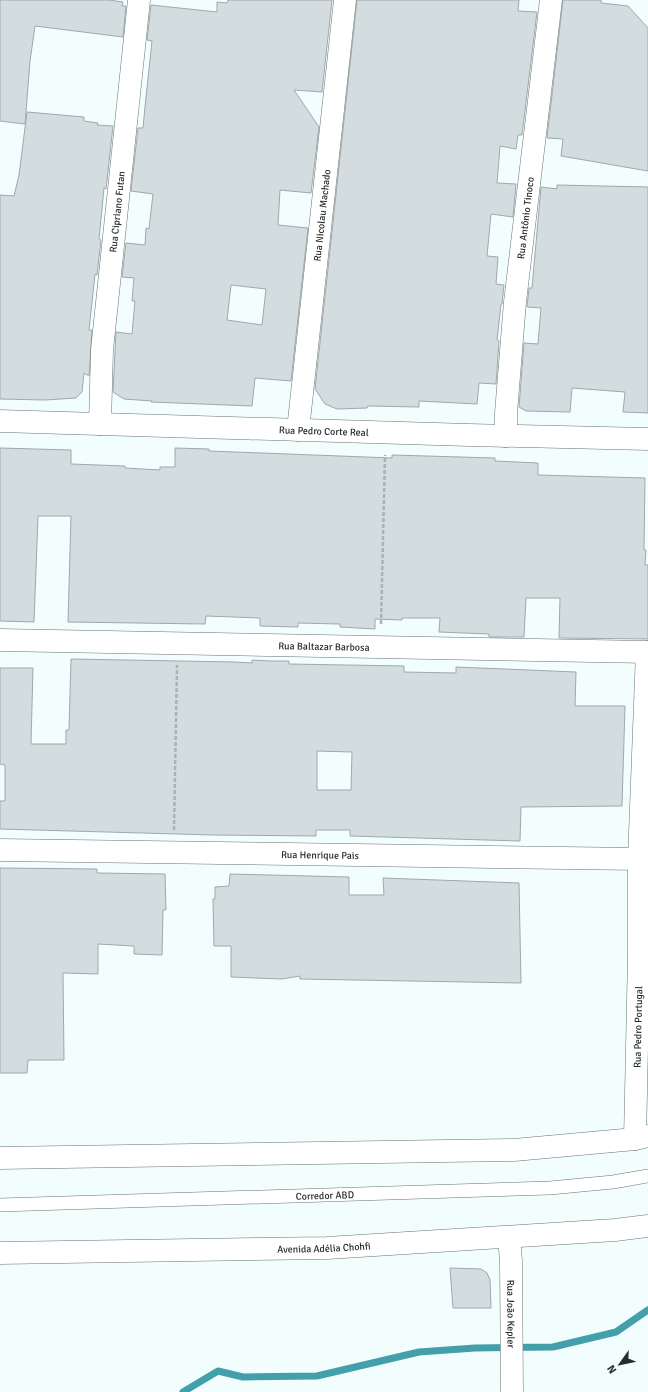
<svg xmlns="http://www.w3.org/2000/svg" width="648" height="1392" viewBox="0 0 648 1392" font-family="Signika,sans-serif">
<rect width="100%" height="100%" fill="#f2fdfe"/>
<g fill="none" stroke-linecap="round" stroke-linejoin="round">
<path stroke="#43a0ab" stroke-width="7" d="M183,1392L218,1371L243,1377L317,1376L419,1352L475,1348L553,1347L616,1332L648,1310"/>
</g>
<g fill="#d3dddf" stroke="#9fa8aa" fill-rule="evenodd">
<path d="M0,0H109L123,2L122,6H126L123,37L35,26L30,61L25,124L0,121Z"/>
<path d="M228,0H332L322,92L294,90L319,127L311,193L280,190L278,225L308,228L291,381L255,378L252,406L151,402L152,401L124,399L113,392L116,332L132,334L135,301H132L134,278L122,277L126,243L145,245L146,228L149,229L153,194L131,191L138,128H143L145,107L152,41L147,40L151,5L217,12V2L227,3ZM231,285L266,289L262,325L227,320Z"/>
<path d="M357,0H519L518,11L537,12L522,135H518L516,149L500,146L497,183L516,184L513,217L491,214L487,256L498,257L496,284L504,285L502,304H501L497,340L499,341L496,384L479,383L477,404L419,401V407L368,406L367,408L337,409L325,404L315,389Z"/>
<path d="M563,0H601V3L628,6L648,28V171L561,156L563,139L547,138Z"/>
<path d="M27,112L84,117V121L98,123L97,125L113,126L106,189L104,188L99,239L101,240L97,275L95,274L89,330H92L89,376L84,373L82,392L76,398L45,400L0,399V195L14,196L19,175Z"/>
<path d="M557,185L648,187V413L623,412L625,392L572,388L570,412L526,411L519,407L524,343L538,344L541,308L527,307L529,288H532L541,187L557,189Z"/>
<path d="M0,448L71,450V464L125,466V468L160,470V467H175V448L209,449V451L392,458V455L495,458V461L538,463V475L645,478L644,550H646L645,565H648V639L559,638L560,598H526L524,637H489V634L439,632L440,618H402V620L375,619V629L340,627V624L298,623V627L260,626V618L206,616L205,624L68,622L71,516H38L34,622L0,621Z"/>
<path d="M71,659L235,662L252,663V660L270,661H289V664L404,666V672L456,673V667L576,672L575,706H625L622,806L521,807L520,841L350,836V830H316V836L213,835L0,829V801H5V765L0,764V668H33L31,744H66V730H69ZM317,751L352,752L351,790H317Z"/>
<path d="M0,868L97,869V873L165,874L166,910H163L162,955L134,954V946L98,944V974L63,973L64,1060H28L27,1073H0Z"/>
<path d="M230,874L349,877V895H384L383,878L519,883L521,983L300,979V976L282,979L231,977V946H214L213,899H215V887L229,886Z"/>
<path d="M450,1268L481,1269L487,1273L490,1280L491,1308H453Z"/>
</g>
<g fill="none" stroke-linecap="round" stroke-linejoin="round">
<defs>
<g id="service">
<path id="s1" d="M0,1205L550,1188L613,1182L648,1176"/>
</g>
<g id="minor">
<path id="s2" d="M100,424L102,350L139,0"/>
<path id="s3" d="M298,430L345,0"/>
<path id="s4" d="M506,436V413L515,302L551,0"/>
<path id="s5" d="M0,640L648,652"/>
<path id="s6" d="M0,850L639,859"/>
<path id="s7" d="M635,1139L639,955V859L647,652"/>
<path id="s8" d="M509,1237L511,1261L512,1392"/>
</g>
<g id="tertiary">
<path id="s9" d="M0,421L469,435L648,439"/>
</g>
<g id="trunk">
<path d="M0,1158L514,1150L635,1139L648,1136"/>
<path id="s10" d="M0,1253L327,1248L615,1230L648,1226"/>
</g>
</defs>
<use href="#service" stroke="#697374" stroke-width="14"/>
<use href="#minor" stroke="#697374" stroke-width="23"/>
<use href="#tertiary" stroke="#697374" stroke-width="23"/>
<use href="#trunk" stroke="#697374" stroke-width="23"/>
<g stroke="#aab3b3" stroke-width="2.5" stroke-dasharray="4 2" stroke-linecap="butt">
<path d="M381,624L385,455"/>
<path d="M174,830L177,665"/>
</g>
<use href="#service" stroke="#fff" stroke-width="13"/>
<use href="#minor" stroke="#fff" stroke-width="22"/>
<use href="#tertiary" stroke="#fff" stroke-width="22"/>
<use href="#trunk" stroke="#fff" stroke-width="22"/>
</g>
<g text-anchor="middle" stroke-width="3" stroke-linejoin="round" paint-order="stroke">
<g font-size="10" fill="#282c2c" stroke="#f2fdfe">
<text dy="4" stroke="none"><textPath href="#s2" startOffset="213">Rua Cipriano Futan</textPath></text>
<text dy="4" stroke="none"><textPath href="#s3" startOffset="216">Rua Nicolau Machado</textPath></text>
<text dy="4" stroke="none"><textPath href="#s4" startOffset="219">Rua Antônio Tinoco</textPath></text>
<text dy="4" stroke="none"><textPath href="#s9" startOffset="324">Rua Pedro Corte Real</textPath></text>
<text dy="4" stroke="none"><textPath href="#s5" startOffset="324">Rua Baltazar Barbosa</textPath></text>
<text dy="4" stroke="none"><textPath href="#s6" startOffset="320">Rua Henrique Pais</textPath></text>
<text dy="4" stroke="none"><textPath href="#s7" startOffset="112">Rua Pedro Portugal</textPath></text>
<text dy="4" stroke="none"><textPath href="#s1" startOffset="325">Corredor ABD</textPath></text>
<text dy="4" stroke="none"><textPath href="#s10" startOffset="324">Avenida Adélia Chohfi</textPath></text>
<text dy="4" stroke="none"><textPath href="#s8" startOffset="77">Rua João Kepler</textPath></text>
</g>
</g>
<g transform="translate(620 1364) rotate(237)" stroke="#f2fdfe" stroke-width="3" paint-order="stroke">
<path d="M0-3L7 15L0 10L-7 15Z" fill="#282c2c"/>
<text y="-6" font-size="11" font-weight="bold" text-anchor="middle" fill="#282c2c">N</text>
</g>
</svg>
